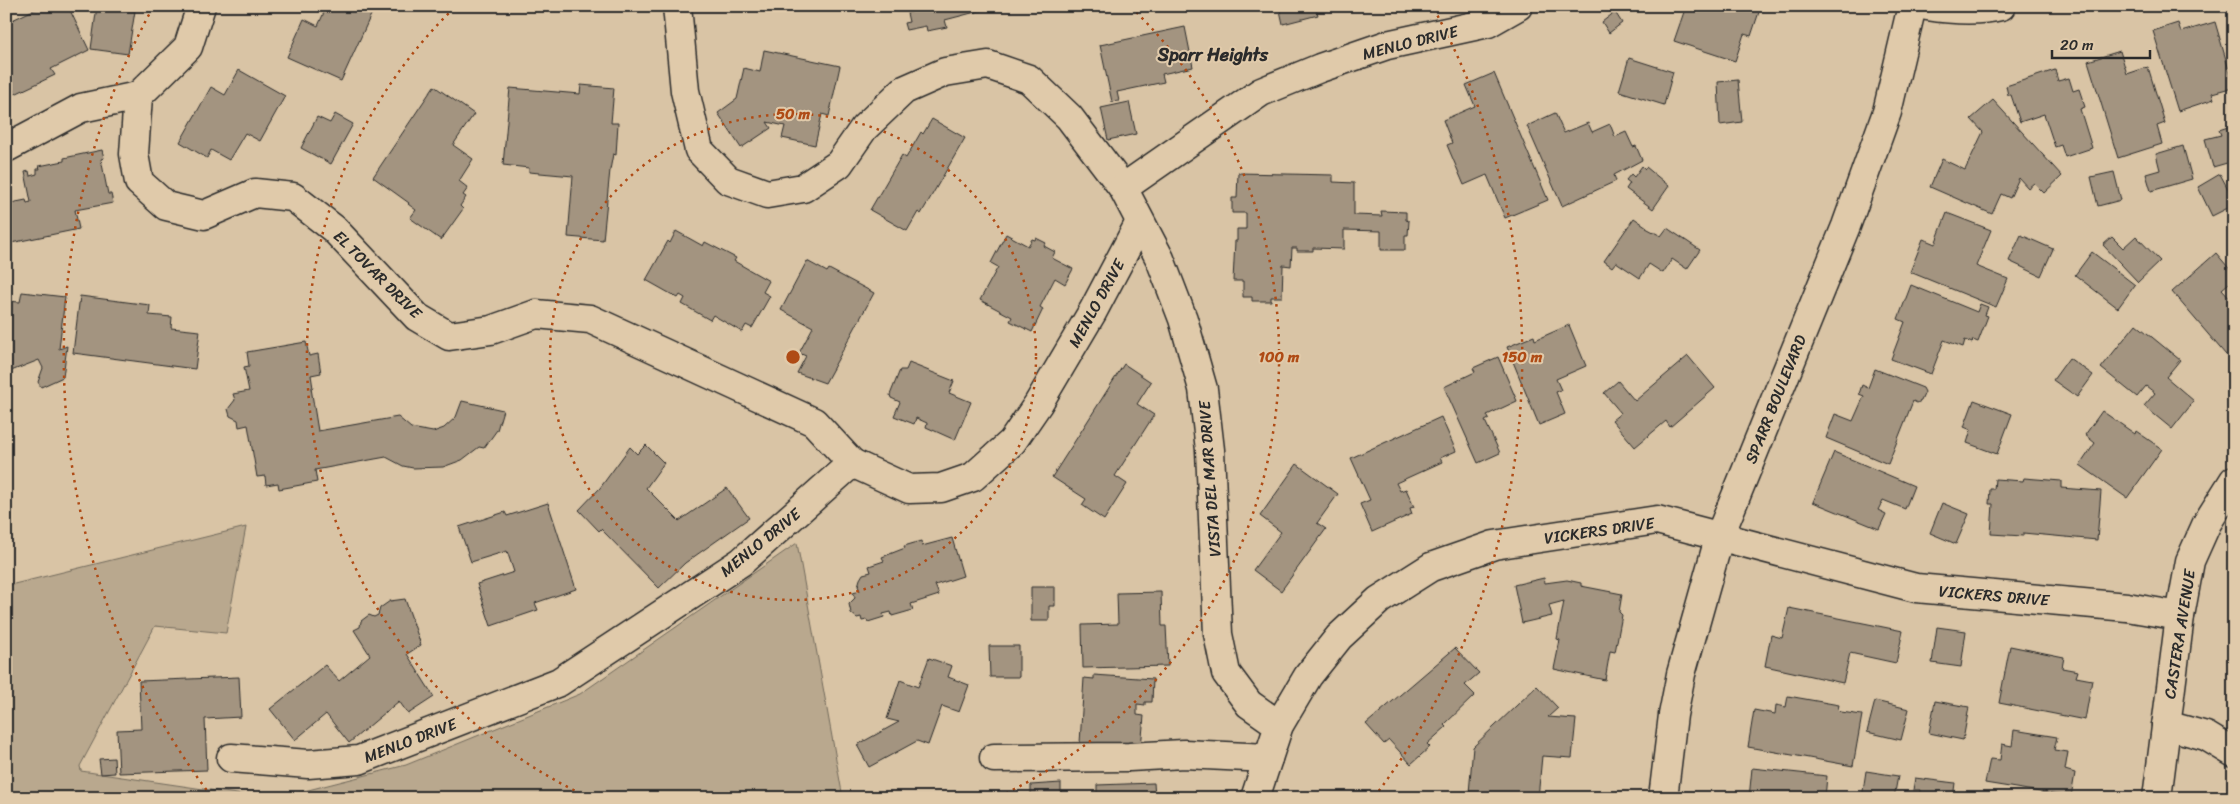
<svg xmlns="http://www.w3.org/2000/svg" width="2240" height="804" viewBox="0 0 2240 804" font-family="Sriracha,sans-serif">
<rect width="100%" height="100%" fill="#d9c4a5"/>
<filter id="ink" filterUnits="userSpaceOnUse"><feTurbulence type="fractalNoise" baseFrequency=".02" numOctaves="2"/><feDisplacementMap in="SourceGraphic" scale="10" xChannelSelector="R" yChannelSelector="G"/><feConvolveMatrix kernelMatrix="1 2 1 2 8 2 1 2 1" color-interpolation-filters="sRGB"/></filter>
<g filter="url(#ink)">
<g fill="#b9a88e" stroke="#726a5c">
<path d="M246,527L226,633L155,626L80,766L81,771L264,798H6V586Z"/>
<path d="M797,543L843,798H277L406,765L580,694Z"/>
</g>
<g fill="#a39480" stroke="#2b2b2b">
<path d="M42,6H68L89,50L51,69L55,75L15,94L6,76V23Z"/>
<path d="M97,6L135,11L128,54L91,49Z"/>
<path d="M335,6H375L341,81L287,57L304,19L318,26L326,8L333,11Z"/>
<path d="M911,6H991V8L945,20L947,27L927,31L926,26L906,30L904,23L909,22L907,13L912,12Z"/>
<path d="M1279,6H1315L1318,15L1283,24Z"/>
<path d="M1680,6H1766L1764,11L1760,9L1751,36L1744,34L1735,61L1674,41L1685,9Z"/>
<path d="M1615,12L1622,23L1609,33L1602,22Z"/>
<path d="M2215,22L2234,87L2212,93L2214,99L2178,111L2153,31L2178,23L2181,32Z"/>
<path d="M1185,27L1193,67L1162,74L1164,82L1117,92L1119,101L1112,102L1100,45Z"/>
<path d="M764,50L840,66L829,116L822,114L815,145L782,138L785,126L767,122L771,128L741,148L718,113L737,99L744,68L760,72Z"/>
<path d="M2120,51L2127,74L2148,67L2165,123L2157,126L2162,144L2118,158L2088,61Z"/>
<path d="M1629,58L1673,72L1664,105L1619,91Z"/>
<path d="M239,70L285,96L260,141L245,133L229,160L211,150L207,158L180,142L211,87L225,95Z"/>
<path d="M2055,70L2058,81L2069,78L2073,91L2079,89L2085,107L2080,109L2092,148L2065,157L2061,145L2055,147L2044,114L2020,122L2011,95H2008L2006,86Z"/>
<path d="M1494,73L1548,200L1505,218L1487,175L1464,185L1447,145L1452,143L1443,120L1475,106L1466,85Z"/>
<path d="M1738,80L1742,122L1720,125L1718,82Z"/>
<path d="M581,85L614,88L611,123H618L616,155L613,154L610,170L603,240L568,237L573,176L529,172V168L503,165L510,88L580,94Z"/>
<path d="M434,86L474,114L453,145L473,159L459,181L468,188L463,195L466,197L460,206L463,209L441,240L410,218L416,210L408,204L409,203L373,177Z"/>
<path d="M1993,100L2062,176L2044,193L2034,183L2028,188L2019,178L2010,198L2001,194L1992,214L1930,187L1942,159L1965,170L1983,132L1971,119Z"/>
<path d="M1129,102L1136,134L1108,140L1101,108Z"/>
<path d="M1555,113L1564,133L1588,123L1592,132L1610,124L1615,137L1626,132L1633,147L1636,146L1642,160L1614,175L1616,181L1562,206L1527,126Z"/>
<path d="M335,114L353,124L331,164L301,148L317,117L330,123Z"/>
<path d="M932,119L965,138L921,214L918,212L907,231L870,210L902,155L906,158L921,132L923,134Z"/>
<path d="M2234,125V161L2213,167L2205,139L2221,135L2219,130Z"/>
<path d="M2183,146L2192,179L2151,191L2146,174L2160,170L2156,154Z"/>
<path d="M102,150L104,158L101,159L108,194H111L113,203L75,210L79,229L6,244V204L26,200L27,203L31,202L25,172L29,171L30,176L37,174V169H40L39,166L64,161V158Z"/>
<path d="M1642,166L1645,169L1646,167L1669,186L1653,209L1626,189L1630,183L1626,180L1631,174L1634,177Z"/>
<path d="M2114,172L2121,200L2098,206L2091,177Z"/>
<path d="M1238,173L1333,175V182L1354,183V215L1382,216L1381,211L1406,212V220L1409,221L1408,235H1405V250H1381V231L1344,230V249L1313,248V251H1297V248H1292L1291,266L1283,265L1282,297H1271V301H1252V297H1243V281H1233L1235,241H1237V229H1246V213H1232V198H1237Z"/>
<path d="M2220,174L2234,200V205L2212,216L2198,187Z"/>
<path d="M1947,213L1991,230L1976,266L2008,279L1996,307L1910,272L1923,239L1935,244Z"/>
<path d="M1634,218L1647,227L1646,228L1661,236L1667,228L1700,250L1687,269L1672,259L1663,273L1649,264L1640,278L1616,262L1612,267L1604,261Z"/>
<path d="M676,231L703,246L705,242L736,258L734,261L769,281L763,292L770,296L752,328L746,325L742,332L713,315L710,320L682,304L685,298L680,295L678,298L646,280L668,241L670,243Z"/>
<path d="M1006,234L1028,246L1032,239L1035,240L1036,238L1046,243L1044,246L1055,252L1052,258L1073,269L1065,284L1055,278L1040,307L1043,309L1032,332L1010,321L1012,317L980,300L998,267L991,263Z"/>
<path d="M2021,235L2053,249L2041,276L2009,261Z"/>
<path d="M2136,236L2160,261L2138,282L2103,245L2112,237L2123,248Z"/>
<path d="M2092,252L2135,285L2118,308L2075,275Z"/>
<path d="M2216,253L2234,274V279L2222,289L2234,302V348L2226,355L2172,292Z"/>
<path d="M807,261L827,272L829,269L874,293L825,383L797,373L806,356L799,353L813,327L781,310Z"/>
<path d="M1911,285L1977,312L1980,304L1988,307L1985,315L1988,316L1978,342L1973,340L1972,343L1965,340L1963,347L1944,340L1931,374L1891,359L1905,322L1898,319Z"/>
<path d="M22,292L65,297L59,349L67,346L63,377L41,387L38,382L43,368L39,360L6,373V301L20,302Z"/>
<path d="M80,296L150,305L149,315L172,317L171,328L200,331L195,369L73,353Z"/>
<path d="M2136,324L2180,360L2166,377L2194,401L2172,429L2144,406L2155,393L2146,386L2137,397L2101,368Z"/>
<path d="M1569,325L1586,366L1556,379L1561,390L1556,392L1565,414L1539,425L1507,347L1534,336L1535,340Z"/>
<path d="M306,342L309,356L318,354L321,373L311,375L313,388H311L318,431L398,417L411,428L433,432L444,428L456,417L462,401L503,410L497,430L484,448L479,447L462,460L443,467L413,468L403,466L386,457L315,470L317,482L279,489L278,483L266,485L265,476L257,477L248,425L239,427L238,420L230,416L228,409L235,400L233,394L249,391L244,367L249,366L247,352Z"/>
<path d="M1688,356L1715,388L1670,427L1666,421L1635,447L1612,420L1621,413L1604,393L1618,381L1635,401Z"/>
<path d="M1498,357L1517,401L1487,415L1489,419L1485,421L1500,453L1478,463L1444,387L1475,372L1473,368Z"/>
<path d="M2069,358L2093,375L2077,397L2053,380Z"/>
<path d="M909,363L954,381L949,393L971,402L955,440L926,427L927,423L916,418L914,424L894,416L900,402L891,398L890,395L900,370H906Z"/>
<path d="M1124,364L1151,382L1137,404L1154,415L1115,476L1127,484L1104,520L1082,505L1086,499L1052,477Z"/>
<path d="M1875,369L1923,388L1925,392L1921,401L1917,403L1913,401L1888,464L1826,438L1835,414L1853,421L1864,396L1859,394L1862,385L1868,388Z"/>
<path d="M1974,400L2012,414L1997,454L1967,443L1971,430L1964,427Z"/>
<path d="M2102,411L2135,434L2136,431L2162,449L2127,498L2080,465L2095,443L2085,435Z"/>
<path d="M1441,417L1456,451L1440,458L1442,462L1396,483L1400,491L1406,489L1414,507L1410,508L1412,514L1372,532L1360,504L1370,500L1351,458Z"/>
<path d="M646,445L664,463L646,488L679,521L727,488L749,518L685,563L659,588L601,529L599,531L579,510L600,488L630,447L637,454Z"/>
<path d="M1834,452L1914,486L1905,509L1883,500L1878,510L1886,514L1879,529L1813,502Z"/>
<path d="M1297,464L1338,494L1317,523L1326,529L1281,591L1253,570L1281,532L1260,516Z"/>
<path d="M2024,478L2061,481V488L2101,491L2097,540L2023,533V536L1991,534L1993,504H1989L1990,489H1994L1995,479L2023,481Z"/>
<path d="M548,503L576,589L535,603L538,610L491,626L477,584L514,572L507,551L471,562L459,527L505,512L507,516Z"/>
<path d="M1942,503L1969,514L1956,544L1930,533Z"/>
<path d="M952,538L963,576L935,585L939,595L911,604L913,610L892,616L891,612L883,614L884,617L868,622L867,620L862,621L861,617L857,618L851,613L849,604L855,598L853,593L860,591L858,586L860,579L863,574L871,572L869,566L884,561L882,557L905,548L904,546L921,541L922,546Z"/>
<path d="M1544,578L1545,583L1567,580L1581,583V586L1622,594L1619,612L1622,615L1615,652L1610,651L1605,680L1554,669L1560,640L1557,639L1564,601L1549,605L1552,616L1522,623L1514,585Z"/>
<path d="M1031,587H1055V606H1049V621H1031Z"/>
<path d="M1161,592L1162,626H1166L1168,666L1083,668L1082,625L1118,624L1117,593Z"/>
<path d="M405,599L421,645L407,654L434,697L408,714L399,701L349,743L326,714L295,740L270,709L325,665L339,681L370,655L354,630L360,627L361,621L369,615L374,617L378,615L380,608L390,601Z"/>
<path d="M1789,608L1903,631L1896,663L1850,653L1843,683L1765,666L1771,635L1782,638Z"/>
<path d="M1937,627L1966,631L1961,667L1932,663Z"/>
<path d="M989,646H1019V677H990Z"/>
<path d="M2010,646L2064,657L2062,668L2078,671L2076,677L2092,680L2085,720L1999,703Z"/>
<path d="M1455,648L1479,673L1465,685L1475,695L1444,725L1446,727L1427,744L1430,747L1411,764L1389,740L1384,744L1366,724Z"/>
<path d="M929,658L952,666L948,677L969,685L959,712L942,706L928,745L917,741L869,767L857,745L899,722L887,719L900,680L918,687Z"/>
<path d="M1094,675L1153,679L1152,702H1145V705L1137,704V715L1144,716L1141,747L1080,743L1084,678L1094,679Z"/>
<path d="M239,677L241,717L205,719L207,770L119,773L117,730L141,729L139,681Z"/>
<path d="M1537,686L1558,708L1548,717L1576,719L1572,758L1542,756L1538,798L1469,793L1473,747Z"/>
<path d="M1788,696L1839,705L1838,709L1841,712L1862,715L1853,766L1748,747L1754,710L1775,714L1776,705L1786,707Z"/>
<path d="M1875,701L1909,709L1901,740L1867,732Z"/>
<path d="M1935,701L1969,707L1963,740L1929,733Z"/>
<path d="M2014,730L2057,737L2054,750L2068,752L2065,770L2075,773L2071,797L1985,783L1990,759L2000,760L2002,744L2012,746Z"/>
<path d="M114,758L115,773L101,774L99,759Z"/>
<path d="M1752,768L1827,776L1825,798H1749Z"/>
<path d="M1866,771L1898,776L1894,798H1862Z"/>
<path d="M1915,778L1955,783L1953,798H1919L1920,790H1913Z"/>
<path d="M1061,783V798H1031V785Z"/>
<path d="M1154,783L1155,798H1097V785Z"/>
</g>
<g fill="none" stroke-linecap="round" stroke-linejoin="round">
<defs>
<g id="minor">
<path d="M201,6L188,47L138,96L134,154L139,182L166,206L204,215L255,193L293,197L334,229L417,317L449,336L491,330L536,314L590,319L814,422L852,463"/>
<path d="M677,6L685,91L699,150L728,180L767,194L803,188L839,164L864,128L904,90L945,72L988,65L1029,79L1069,117L1123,188L1160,259L1183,319L1203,389L1210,450L1218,634L1226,673L1249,704L1279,725"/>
<path d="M1927,6C1952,10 1977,12 2001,6"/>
<path d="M6,148L81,108L138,96"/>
<path d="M1123,188L1261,92L1320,68L1387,45L1488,23L1518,6"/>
<path d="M2166,725L2206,736L2234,753"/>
<path d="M231,758L308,764L359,760L559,682L741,562L852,463L909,489L941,488L973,477L1012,442L1038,404L1093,311L1140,222"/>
<path d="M994,758L1129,757L1184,754L1268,758"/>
<path d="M1255,798L1279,725L1308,676L1339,637L1379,600L1431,567L1494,545L1657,520L1916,588L2127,607L2180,616"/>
<path d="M1663,798L1673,715L1681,674L1720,535L1846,226L1887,112L1912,6"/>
<path d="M2157,798L2180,616L2190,561L2207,523L2234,480"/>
</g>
</defs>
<use href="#minor" stroke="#2b2b2b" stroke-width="31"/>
<use href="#minor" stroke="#e0caaa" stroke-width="28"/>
</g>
</g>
<g fill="none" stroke="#af4b15" stroke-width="2.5" stroke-dasharray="2.5 5">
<circle cx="793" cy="357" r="243"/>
<path d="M588 797A486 486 0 0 1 455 7M1131 7A486 486 0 0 1 998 797"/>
<path d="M211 796A729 729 0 0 1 152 9M1434 9A729 729 0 0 1 1375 796"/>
</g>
<g text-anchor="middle" stroke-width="4" stroke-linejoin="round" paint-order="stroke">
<g font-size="16" fill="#2b2b2b" stroke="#e0caaa">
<text transform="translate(1410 42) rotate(-14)" y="6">MENLO DRIVE</text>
<text transform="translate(378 274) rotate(45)" y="6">EL TOVAR DRIVE</text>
<text transform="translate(1096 303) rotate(-61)" y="6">MENLO DRIVE</text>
<text transform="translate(1775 399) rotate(-68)" y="6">SPARR BOULEVARD</text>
<text transform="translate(1209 479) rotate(-94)" y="6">VISTA DEL MAR DRIVE</text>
<text transform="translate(1599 530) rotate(-8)" y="6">VICKERS DRIVE</text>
<text transform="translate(760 542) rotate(-39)" y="6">MENLO DRIVE</text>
<text transform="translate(1994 595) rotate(5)" y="6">VICKERS DRIVE</text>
<text transform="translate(2179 634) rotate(-81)" y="6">CASTERA AVENUE</text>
<text transform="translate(410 740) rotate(-21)" y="6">MENLO DRIVE</text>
</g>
<g font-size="18" font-weight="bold" fill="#2b2b2b" stroke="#e0caaa">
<text x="1213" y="61">Sparr Heights</text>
</g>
</g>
<circle cx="793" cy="357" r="8" fill="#af4b15" stroke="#e0caaa" stroke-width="2.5"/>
<g font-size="15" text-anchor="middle" font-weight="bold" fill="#af4b15" stroke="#e0caaa" stroke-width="4" stroke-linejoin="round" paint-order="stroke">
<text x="793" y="119">50 m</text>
<text x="1279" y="362">100 m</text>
<text x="1522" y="362">150 m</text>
</g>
<rect width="2240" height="804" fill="none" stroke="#e0caaa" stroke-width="25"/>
<rect x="12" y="12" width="2215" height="779" fill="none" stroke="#2b2b2b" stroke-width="2" filter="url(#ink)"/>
<path d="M2052 50v8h98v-8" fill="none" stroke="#2b2b2b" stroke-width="2.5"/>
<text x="2060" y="50" font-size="15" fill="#2b2b2b" stroke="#e0caaa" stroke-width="4" paint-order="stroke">20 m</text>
</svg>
